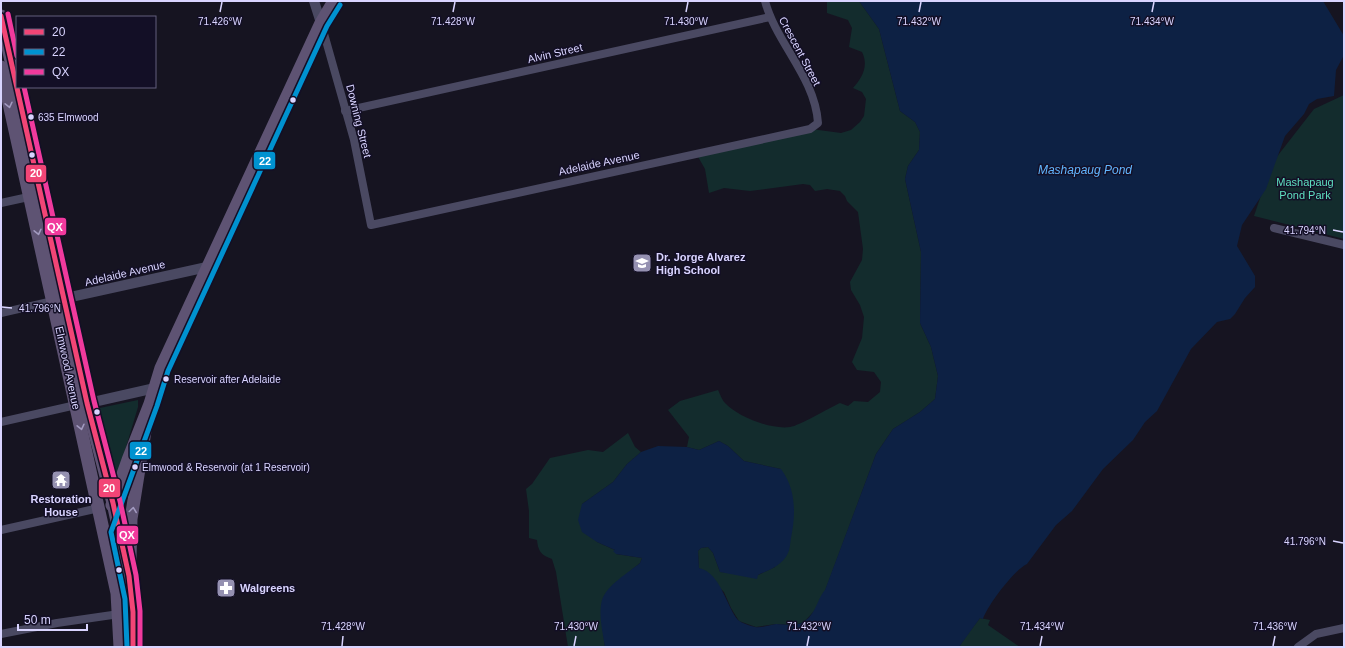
<svg xmlns="http://www.w3.org/2000/svg" width="1345" height="648" viewBox="0 0 1345 648" font-family="Helvetica,sans-serif">
<rect width="100%" height="100%" fill="#161421"/>
<g fill="#132c2d">
<path d="M827,1H859L879,29L900,111L915,122L920,132L919,150L908,166L905,179L921,252L920,323L931,347L938,376L935,399L920,412L893,429L876,454L825,591L815,610L804,622L794,625L776,624L756,627L739,621L731,608L724,592L699,568L698,551L701,548L708,547L713,553L720,572L758,575L775,567L781,469L744,461L728,446L719,441L699,450L687,447L689,437L668,410L680,401L718,390C720,394 722,400 725,403C738,417 772,430 790,427C799,426 829,408 840,403L848,406L854,401L868,402L880,392L881,382L874,372L857,370L852,362L862,338L864,317L860,305L851,290L850,282L862,260L863,249L858,212L847,201L845,196L840,191L827,189L815,191L810,185L803,184L750,191L724,188L709,193L705,169L697,155L811,129L841,133L851,130L860,122L864,116L866,99L862,92L853,88C862,78 869,66 862,52L849,47L852,28L848,20L827,13Z"/>
<path d="M1344,95V239L1254,216L1272,163L1314,109Z"/>
<path d="M138,400V407L118,474L111,475L95,409Z"/>
<path d="M628,433L635,447L641,452L627,464L613,482L582,504L597,542L617,551L616,554L642,558L640,563L612,586L601,616L605,647H568L556,572L552,559C541,555 538,551 537,540L529,538V511L526,489L532,484L550,458L588,450L603,452Z"/>
<path d="M980,618L990,620L988,625L1020,647H959L967,635Z"/>
</g>
<path fill="#0d2144" d="M859,1H1323L1344,36V55L1336,70L1334,96L1317,99L1309,104L1304,114L1285,136L1266,189L1242,225L1237,246L1255,276V287L1245,298L1235,314L1230,319L1217,322L1191,349L1157,411L1145,422L1133,440L1103,469L1072,511L1056,525L1027,564C1015,569 987,606 983,619L980,618L959,647H605C603,633 598,615 602,600C607,585 628,573 640,563L642,558L616,554L613,551L615,550L597,542L582,532L578,520L582,504L613,482L627,464L641,452L658,446L687,447L699,450L719,441L728,446L744,461L781,469C796,489 796,514 791,538C790,543 790,549 788,553C783,565 769,570 758,575L757,579L720,572L713,553L708,547L701,548L698,551L699,568C721,573 726,606 738,620C741,623 751,626 755,627C762,628 769,625 776,624C785,624 795,627 803,622C816,615 817,599 825,590L876,454L893,429L920,412L935,399L938,376L931,347L920,323L921,252L905,179L908,166L919,150L920,132L915,122L900,111L879,29Z"/>
<g fill="none" stroke-linecap="round" stroke-linejoin="round">
<g stroke="#4a4962" stroke-width="8">
<path d="M321,23L354,140L371,225L810,129L818,123C815,77 776,43 765,1"/>
<path d="M345,111L770,17"/>
<path d="M1,203L33,196"/>
<path d="M1274,228L1344,245"/>
<path d="M1,313L53,301"/>
<path d="M1,422L76,405"/>
<path d="M1,530L99,508"/>
<path d="M1,634L57,623L133,612"/>
<path d="M1298,647L1316,634L1344,628"/>
</g>
<g stroke="#4a4962" stroke-width="10">
<path d="M314,1L321,23"/>
<path d="M57,300L207,267"/>
<path d="M80,405L155,388"/>
</g>
<g stroke="#5e5373" stroke-width="13">
<path d="M1,16L87,403L113,503L129,576L133,612V647"/>
<path d="M1,67L117,593L120,647"/>
<path d="M112,505L128,460L150,404L161,368L321,23L334,1"/>
<path d="M130,559L131,519L145,431"/>
</g>
<defs>
<path id="bus-1" d="M1,16L87,403L113,503L129,576L133,612V647"/>
<path id="bus-2" d="M127,647L125,599L111,532L157,406L168,371L327,26L340,5"/>
<g id="bus-3">
<path d="M8,14L17,56"/>
<path d="M24,87L94,401L120,501L136,575L140,611V647"/>
</g>
</defs>
<use href="#bus-1" stroke="#130f26" stroke-width="8"/>
<use href="#bus-2" stroke="#130f26" stroke-width="8"/>
<use href="#bus-3" stroke="#130f26" stroke-width="8"/>
<use href="#bus-1" stroke="#f24576" stroke-width="5"/>
<use href="#bus-2" stroke="#0092d0" stroke-width="5"/>
<use href="#bus-3" stroke="#f13a9d" stroke-width="5"/>
</g>
<defs><path id="oneway-chevron" d="M-2-3.5L2.5 0L-2 3.5" fill="none" stroke-width="1.6" stroke-linecap="round" stroke-linejoin="round"/></defs>
<g stroke="#a29ac0">
<use href="#oneway-chevron" transform="translate(9 105) rotate(77)"/>
<use href="#oneway-chevron" transform="translate(38 232) rotate(77)"/>
<use href="#oneway-chevron" transform="translate(81 427) rotate(77)"/>
<use href="#oneway-chevron" transform="translate(133 510) rotate(-82)"/>
</g>
<path fill="none" stroke="#d9d4ff" stroke-width="1.5" d="M220,12L222,2M453,12L455,2M686,12L688,2M919,12L921,2M1152,12L1154,2M1333,230L1343,232M2,307L12,308M1333,541L1343,543M342,646L343,636M574,646L576,636M807,646L809,636M1040,646L1042,636M1273,646L1275,636"/>
<defs>
<symbol id="school-square" viewBox="-11 -11 22 22"><rect x="-9" y="-9" width="18" height="18" rx="4" fill="#9591b1" stroke="#130f26"/><path d="M0-5L7-2L0 1L-7-2ZM-4 1L0 2.5L4 1V4Q0 6-4 4Z" fill="#fff"/></symbol>
<symbol id="temple-square" viewBox="-11 -11 22 22"><rect x="-9" y="-9" width="18" height="18" rx="4" fill="#9591b1" stroke="#130f26"/><path d="M0-6L5-2H3V0L6.5 2.5H4V6H1.5V3h-3V6H-4V2.5H-6.5L-3 0V-2H-5Z" fill="#fff"/></symbol>
<symbol id="pharmacy-square" viewBox="-11 -11 22 22"><rect x="-9" y="-9" width="18" height="18" rx="4" fill="#9591b1" stroke="#130f26"/><path d="M-2-6h4v4h4v4h-4v4h-4v-4h-4v-4h4Z" fill="#fff"/></symbol>
</defs>
<g fill-rule="evenodd">
<use href="#school-square" x="631" y="252" width="22" height="22"/>
<use href="#temple-square" x="50" y="469" width="22" height="22"/>
<use href="#pharmacy-square" x="215" y="577" width="22" height="22"/>
</g>
<g fill="#d9d4ff" stroke="#130f26" stroke-width="1.5">
<circle cx="293" cy="100" r="3.5"/>
<circle cx="31" cy="117" r="3.5"/>
<circle cx="32" cy="155" r="3.5"/>
<circle cx="166" cy="379" r="3.5"/>
<circle cx="97" cy="412" r="3.5"/>
<circle cx="135" cy="467" r="3.5"/>
<circle cx="119" cy="570" r="3.5"/>
</g>
<g text-anchor="middle" stroke-width="3" stroke-linejoin="round" paint-order="stroke">
<g font-size="10" fill="#d9d4ff" stroke="#130f26" text-anchor="start">
<text x="38" y="121">635 Elmwood</text>
<text x="174" y="383">Reservoir after Adelaide</text>
<text x="142" y="471">Elmwood &amp; Reservoir (at 1 Reservoir)</text>
</g>
<g font-size="11" fill="#d9d4ff" stroke="#130f26">
<text transform="translate(800 51) rotate(62)" y="4">Crescent Street</text>
<text transform="translate(555 53) rotate(-13)" y="4">Alvin Street</text>
<text transform="translate(359 121) rotate(76)" y="4">Downing Street</text>
<text transform="translate(599 163) rotate(-12)" y="4">Adelaide Avenue</text>
<text transform="translate(125 273) rotate(-13)" y="4">Adelaide Avenue</text>
<text transform="translate(68 368) rotate(78)" y="4">Elmwood Avenue</text>
</g>
<g font-size="11" fill="#5fe0c0" stroke="#130f26">
<text x="1305" y="186">Mashapaug<tspan x="1305" dy="13">Pond Park</tspan></text>
</g>
<g font-size="11" font-weight="bold" fill="#d9d4ff" stroke="#130f26" text-anchor="start">
<text x="656" y="261">Dr. Jorge Alvarez<tspan x="656" dy="13">High School</tspan></text>
<text x="61" y="503" text-anchor="middle">Restoration<tspan x="61" dy="13">House</tspan></text>
<text x="240" y="592">Walgreens</text>
</g>
<g font-size="12" font-style="italic" fill="#62b6ff" stroke="#130f26">
<text x="1085" y="174">Mashapaug Pond</text>
</g>
</g>
<g font-size="10" text-anchor="middle" fill="#d9d4ff" stroke="#130f26" stroke-width="3" stroke-linejoin="round" paint-order="stroke">
<text x="220" y="25">71.426°W</text>
<text x="453" y="25">71.428°W</text>
<text x="686" y="25">71.430°W</text>
<text x="919" y="25">71.432°W</text>
<text x="1152" y="25">71.434°W</text>
<text x="1305" y="234">41.794°N</text>
<text x="40" y="312">41.796°N</text>
<text x="1305" y="545">41.796°N</text>
<text x="343" y="630">71.428°W</text>
<text x="576" y="630">71.430°W</text>
<text x="809" y="630">71.432°W</text>
<text x="1042" y="630">71.434°W</text>
<text x="1275" y="630">71.436°W</text>
</g>
<g stroke="#130f26" stroke-width="1.5">
<rect x="253" y="151" width="23" height="19" rx="4" fill="#0092d0"/>
<rect x="25" y="164" width="22" height="19" rx="4" fill="#f24576"/>
<rect x="44" y="217" width="23" height="19" rx="4" fill="#f13a9d"/>
<rect x="129" y="441" width="23" height="19" rx="4" fill="#0092d0"/>
<rect x="98" y="478" width="23" height="20" rx="4" fill="#f24576"/>
<rect x="116" y="525" width="23" height="20" rx="4" fill="#f13a9d"/>
</g>
<g font-size="11" text-anchor="middle" font-weight="bold" fill="#fff">
<text x="265" y="165">22</text>
<text x="36" y="177">20</text>
<text x="55" y="231">QX</text>
<text x="141" y="455">22</text>
<text x="109" y="492">20</text>
<text x="127" y="539">QX</text>
</g>
<rect width="1345" height="648" fill="none" stroke="#d9d4ff" stroke-width="4"/>
<rect x="16" y="16" width="140" height="72" fill="#130f26" stroke="#625e7d"/>
<rect x="24" y="29" width="20" height="6" fill="#f24576" stroke="#625e7d"/>
<text x="52" y="36" font-size="12" fill="#d9d4ff">20</text>
<rect x="24" y="49" width="20" height="6" fill="#0092d0" stroke="#625e7d"/>
<text x="52" y="56" font-size="12" fill="#d9d4ff">22</text>
<rect x="24" y="69" width="20" height="6" fill="#f13a9d" stroke="#625e7d"/>
<text x="52" y="76" font-size="12" fill="#d9d4ff">QX</text>
<path d="M18 624v6h69v-6" fill="none" stroke="#d9d4ff" stroke-width="2"/>
<text x="24" y="624" font-size="12" fill="#d9d4ff" stroke="#130f26" stroke-width="3" paint-order="stroke">50 m</text>
</svg>
